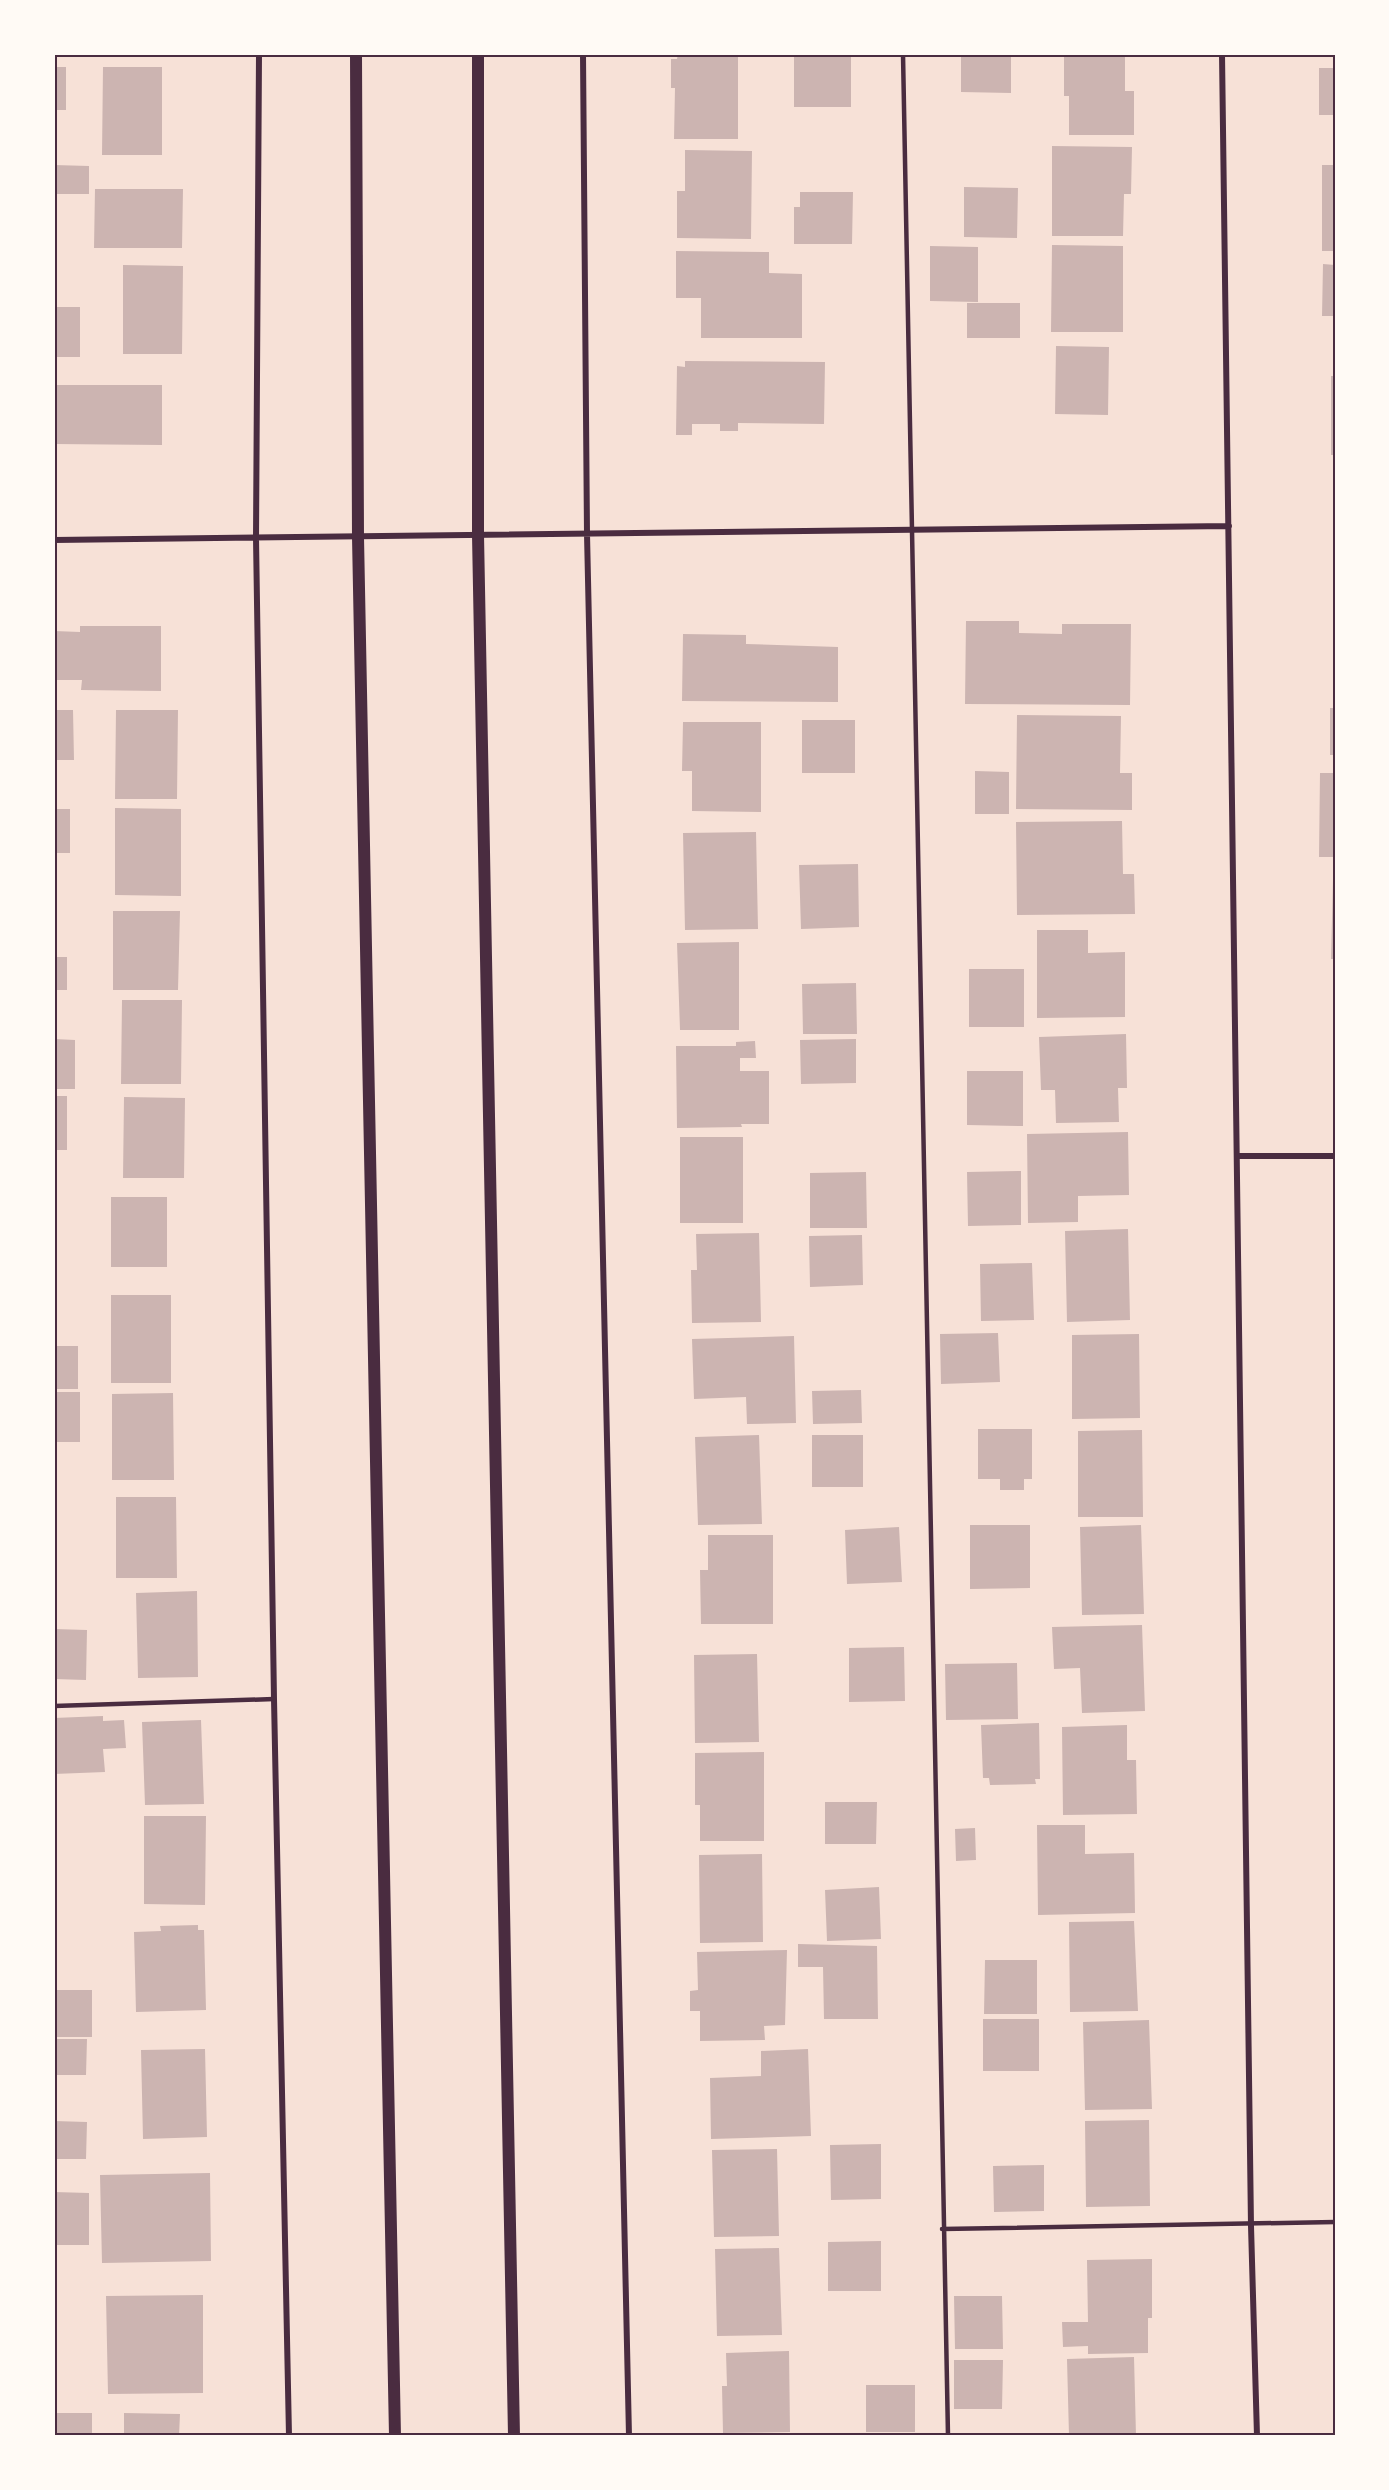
<svg xmlns="http://www.w3.org/2000/svg" width="1389" height="2490" font-family="'Fira Sans Condensed',sans-serif">
<style>
.building{fill:#ccb4b1}
.lines{fill:none;stroke-linecap:round;stroke-linejoin:round}
.service{stroke:#4a2c40;stroke-width:4.5}
.minor{stroke:#4a2c40;stroke-width:6}
.secondary{stroke:#4a2c40;stroke-width:12}
.neatline{fill:none;stroke:#4a2c40;stroke-width:2}
</style>
<rect width="100%" height="100%" fill="#f7e1d7"/>
<path class="building" d="M678 54H738V139H674L675 88H671V59H677Z
M961 54H1011V93L961 92Z
M1064 54H1125V91H1134V135H1069V96H1064Z
M794 55H851V107H794Z
M54 67H66V110H54Z
M103 67H162V155H102Z
M1319 68H1335V147H1333V115H1319Z
M1052 146 1132 147 1131 194H1124L1123 236H1052Z
M685 150 752 151 751 239 677 238V191H685Z
M54 165 89 166V194H54Z
M1322 165H1335V251H1322Z
M964 187 1018 188 1017 238 964 237Z
M95 189H183L182 248H94Z
M800 192H853L852 244H794V207H800Z
M1052 245 1123 246V332H1051Z
M930 246 978 247V302L930 301Z
M676 251 769 252V273L802 274V338H701V298H676Z
M1323 264 1335 265V316H1322Z
M123 265 183 266 182 354H123Z
M967 303H1020V338H967Z
M54 307H80V357H54Z
M1056 346 1109 347 1108 415 1055 414Z
M685 361 825 362 824 424 738 423V431H720V424H692V435H676L677 366 685 367Z
M1331 376H1335V455H1331Z
M54 385H162V445L54 444Z
M966 621H1019V633L1062 634V624H1131L1130 705 965 704Z
M80 626H161V691L81 690 82 680H54V631L80 632Z
M683 634 746 635V644L838 647V702L682 701Z
M1330 708H1335V755H1330Z
M54 710H73L74 760H54Z
M116 710H178L177 799H115Z
M1017 715 1121 716 1120 773H1132V810L1016 809Z
M802 720H855V773H802Z
M683 722H761V812L692 811V771H682Z
M975 771 1009 772V814H975Z
M1320 773H1335V857H1319Z
M115 808 181 809V896L115 895Z
M54 809H70V853H54Z
M1122 821 1123 874H1134L1135 914 1017 915 1016 822Z
M756 832 758 929 685 930 683 833Z
M858 864 859 927 801 929 799 865Z
M1333 879H1335V959H1331Z
M113 911H180L178 990H113Z
M1037 930H1088V953L1125 952V1017L1037 1018Z
M739 942V1030H680L677 943Z
M54 957H67V990H54Z
M969 969H1024V1027H969Z
M856 983 857 1034H803L802 984Z
M122 1000H182L181 1084H121Z
M1126 1034 1127 1088H1118L1119 1122 1056 1123 1055 1090H1041L1039 1037Z
M54 1039 75 1040V1089H54Z
M856 1039V1083L801 1084 800 1040Z
M755 1041 756 1058H740V1071H769V1124H741L742 1127 677 1128 676 1046H736V1042Z
M967 1071H1023V1126L967 1125Z
M54 1096H67V1150H54Z
M124 1097 185 1098 184 1178H123Z
M1128 1132 1129 1195 1078 1196V1222L1028 1223 1027 1134Z
M680 1137H743V1223H680Z
M1021 1171V1225L968 1226 967 1172Z
M866 1172 867 1228H810V1173Z
M111 1197H167V1267H111Z
M1128 1229 1130 1320 1067 1322 1065 1231Z
M759 1233 761 1322 692 1323 691 1270H697L696 1234Z
M862 1235 863 1285 810 1287 809 1236Z
M1032 1263 1034 1320 981 1321 980 1264Z
M111 1295H171V1383H111Z
M998 1333 1000 1382 941 1384 940 1334Z
M1139 1334 1140 1418 1072 1419V1335Z
M794 1336 796 1423 747 1424 746 1397 694 1399 692 1339Z
M54 1346H78V1389H54Z
M861 1390 862 1423 813 1424 812 1391Z
M54 1392H80V1442H54Z
M173 1393 174 1480H112V1394Z
M1333 1411H1335V1453H1333Z
M978 1429H1032V1479H1024V1490H1000V1479H978Z
M1142 1430 1143 1517H1078V1431Z
M759 1435 762 1524 698 1525 695 1437Z
M812 1435H863V1487H812Z
M116 1497H176L177 1578H116Z
M970 1525H1030V1588L970 1589Z
M1141 1525 1144 1614 1082 1615 1080 1527Z
M899 1527 902 1582 847 1584 845 1530Z
M708 1535H773V1624H701L700 1570H708Z
M197 1591 198 1677 138 1678 136 1593Z
M1142 1625 1145 1711 1082 1713 1080 1668 1054 1669 1052 1627Z
M54 1629 87 1630 86 1680 54 1679Z
M904 1647 905 1701 849 1702V1648Z
M757 1654 759 1742 695 1743 694 1655Z
M1017 1663 1018 1719 946 1720 945 1664Z
M103 1716V1721L124 1720 126 1748 103 1749 105 1772 54 1774V1718Z
M201 1720 204 1804 145 1805 142 1722Z
M1039 1723 1040 1779H1035L1036 1784 990 1785 989 1778H983L981 1725Z
M1127 1725V1760H1136L1137 1814 1063 1815 1062 1727Z
M764 1752V1841H700V1805H695V1753Z
M825 1802H877L876 1844H825Z
M144 1816H206L205 1905 144 1904Z
M1037 1825H1085V1854L1134 1853 1135 1913 1038 1915Z
M975 1828 976 1860 956 1861 955 1829Z
M762 1854 763 1942 700 1943 699 1855Z
M879 1887 881 1939 827 1941 825 1890Z
M1134 1921 1138 2011 1070 2012 1069 1922Z
M198 1925V1930H204L206 2010 136 2012 134 1932 161 1931 160 1926Z
M798 1944 877 1946 878 2019H824L823 1967H798Z
M787 1950 785 2025 764 2026 765 2040 700 2041V2011H690V1991L698 1990 697 1952Z
M985 1960H1037V2014H984Z
M54 1990H92V2037H54Z
M983 2019H1039V2071H983Z
M1149 2020 1152 2109 1085 2110 1083 2022Z
M54 2039H87L86 2075H54Z
M205 2049 207 2137 143 2139 141 2050Z
M808 2049 811 2136 711 2139 710 2078 761 2076V2051Z
M1149 2120 1150 2206 1086 2207 1085 2121Z
M54 2121 87 2122 86 2159H54Z
M881 2144V2199L831 2200 830 2145Z
M777 2149 779 2236 714 2237 712 2150Z
M1044 2165V2211L994 2212 993 2166Z
M210 2173 211 2261 102 2263 100 2175Z
M54 2192 89 2193V2245H54Z
M881 2241V2291H828V2242Z
M779 2248 782 2335 717 2336 715 2249Z
M1152 2259V2318H1148V2353L1088 2354V2346L1063 2347 1062 2322H1088L1087 2260Z
M203 2295V2393L108 2394 106 2296Z
M954 2296H1002L1003 2349H955Z
M789 2351 790 2432 723 2433 722 2386H727L726 2353Z
M1134 2357 1136 2436H1069L1067 2359Z
M954 2360H1003L1002 2409H954Z
M866 2385H915V2432H866Z
M54 2413H92V2436H54Z
M124 2413 180 2414 179 2436H124Z"/>
<g class="lines">
<path class="service" d="M903 54 948 2436
M54 1706 274 1699
M942 2229 1335 2222"/>
<path class="minor" d="M259 54 256 538 274 1699 289 2436
M583 54 587 534 629 2436
M1222 54 1251 2226 1257 2436
M54 540 1229 526
M1237 1156H1335"/>
<path class="secondary" d="M356 54 358 537 395 2436
M478 54V535L514 2436"/>
</g>
<rect width="1389" height="2490" fill="none" stroke="#fffaf5" stroke-width="111"/>
<rect x="56" y="56" width="1278" height="2378" class="neatline"/>
</svg>
